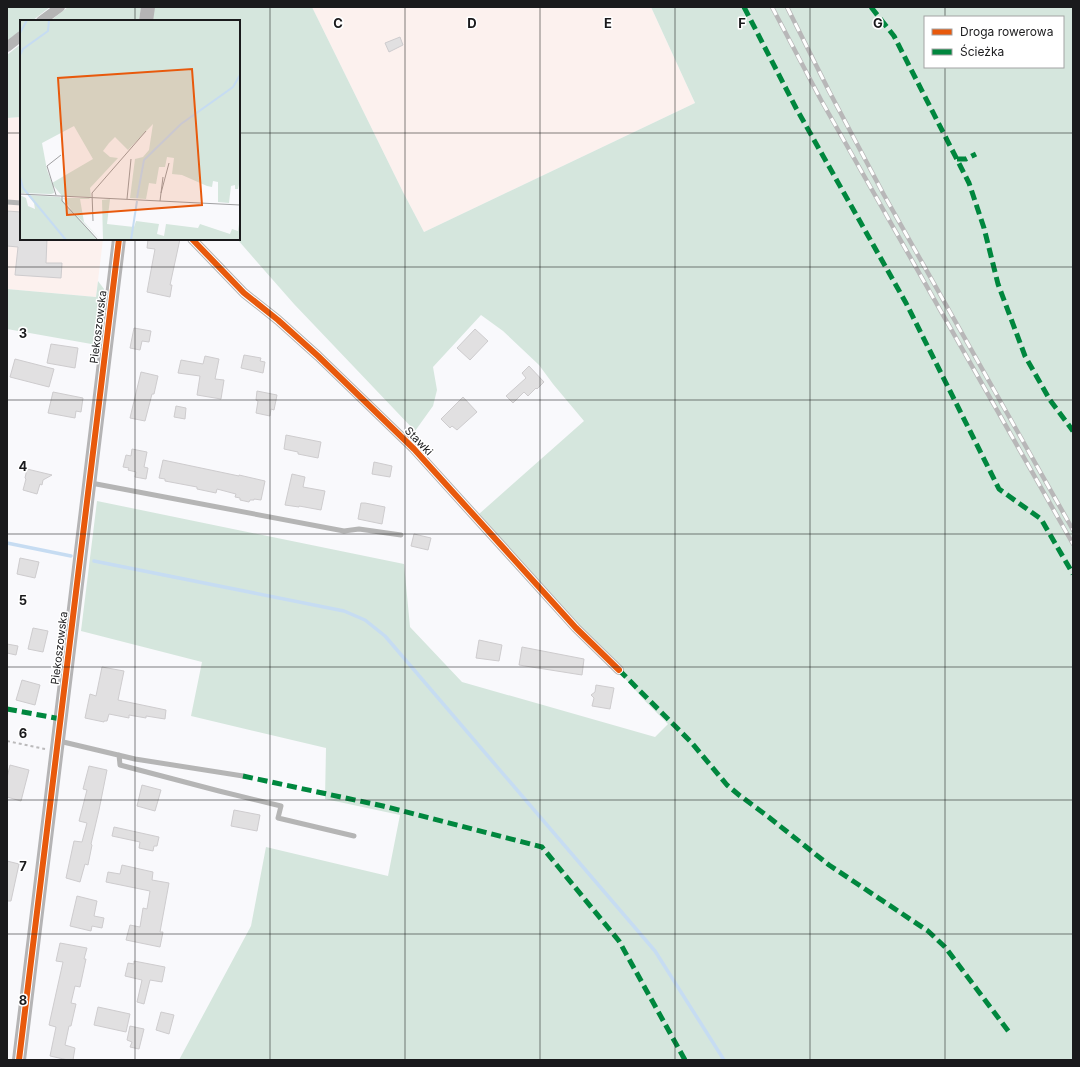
<svg xmlns="http://www.w3.org/2000/svg" width="1080" height="1067" font-family="Inter,sans-serif">
<style>
.industrial{fill:#fcf1ee}
.green{fill:#d5e6dd;fill-rule:evenodd}
.lines{fill:none;stroke-linecap:round;stroke-linejoin:round}
.stream{stroke:#c6dcf2;stroke-width:3.5}
.building{fill:#e1e0e1;stroke:#ceccce}
.path{stroke:#bbbabb;stroke-width:2;stroke-dasharray:3 3;stroke-linecap:butt}
.service{stroke:#b5b5b5;stroke-width:5}
.minor{stroke:#b5b5b5;stroke-width:10}
.secondary{stroke:#b5b4b5;stroke-width:14}
.rail-casing{stroke:#b8b7b8;stroke-width:4.5}
.rail{stroke:#fff;stroke-width:3;stroke-dasharray:9;stroke-linecap:butt}
.quiet{stroke:#00873e;stroke-width:5;stroke-dasharray:10 5;stroke-linecap:butt}
.cycleway-casing{stroke:#fff;stroke-width:8}
.cycleway{stroke:#e8590c;stroke-width:6}
.grid{fill:none;stroke:#1a1a1c;stroke-width:1;stroke-opacity:0.55}
.labels{text-anchor:middle;stroke-width:3;stroke-linejoin:round;paint-order:stroke}
.street-label{font-size:11px;fill:#1a1a1c;stroke:#fff}
.inset-river{fill:none;stroke:#c6dcf2;stroke-width:2}
.inset-road{fill:none;stroke:#a0a0a2;stroke-width:1}
.view{fill:#e8590c;fill-opacity:0.15;stroke:#e8590c;stroke-width:2}
.inset-edge{fill:none;stroke:#1a1a1c;stroke-width:2}
.grid-label{font-size:13px;text-anchor:middle;font-weight:bold;fill:#1a1a1c;stroke:#fff;stroke-width:3;stroke-linejoin:round;paint-order:stroke}
</style>
<rect width="100%" height="100%" fill="#f9f9fc"/>
<path class="industrial" d="M312 7H651L695 103 424 232 403 192Z
M21 117V239H103L96 297 7 289V118Z"/>
<path class="green" d="M7 7H50L32 21H21V30L7 41Z
M68 7H141L139 21H50Z
M148 7H312L403 192 424 232 695 103 651 7H1073V1060H179L251 926 266 847 388 876 400 815 325 799 326 748 191 716 202 662 81 631 97 501 404 564 410 627 462 682 655 737 668 724 645 701 479 514 584 421 553 384 539 365 503 331 481 315 433 367 437 390 433 406 415 431 294 304 237 239H239V21H146ZM925 17H1063V67H925Z
M21 44V117L7 118V55Z
M98 281 104 289 97 345 7 329V289L96 297Z"/>
<g class="lines">
<path class="stream" d="M7 543 71 556
M94 561 344 611 365 620 385 636 655 951 724 1060"/>
</g>
<path class="building" d="M400 37 403 45 389 52 385 43Z
M7 211 21 212V239H47L46 263H62L61 278 15 275 18 247 7 246Z
M148 239H180L170 285H172L170 297 147 292 155 249 147 248Z
M134 328 151 331 149 342 142 341 140 350 130 348Z
M475 329 488 341 470 360 457 348Z
M51 344 78 348 75 368 47 363Z
M244 355 261 358 260 361 265 362 263 373 241 368Z
M205 356 219 359 215 379 224 380 221 399 197 395 200 376 178 373 181 360 203 364Z
M15 359 54 369 49 387 10 377Z
M529 366 544 382 537 389 536 388 528 396 524 392 513 403 506 396 526 378 522 373Z
M141 372 158 376 154 394H152L145 421 130 418Z
M257 391 277 395 274 410 271 409 270 416 256 413 258 401 256 400Z
M53 392 83 398 81 412 76 411 75 418 48 413Z
M463 397 477 412 457 430 452 426 450 428 441 419Z
M176 406 186 408 185 419 174 417Z
M286 435 321 442 318 458 298 454V452L284 449Z
M132 449 147 452 144 467 148 468 146 479 135 477 136 472 128 470 129 468 123 467 126 455 131 456Z
M163 460 239 476V475L265 481 261 500 254 499V500H250L249 502 240 500V498L235 497 236 494 217 489 216 493 197 489V487L165 481V479L159 478Z
M374 462 392 466 390 477 372 474Z
M27 469 52 475 43 480 42 485 40 484 37 494 23 490 26 479 25 478Z
M292 474 305 477 303 487 325 491 321 510 299 506V507L285 505Z
M361 503H365L385 507 382 524 358 519Z
M414 534 431 538 428 550 411 546Z
M20 558 39 562 35 578 17 574Z
M33 628 48 631 43 652 28 649Z
M479 640 502 645 499 661 476 658Z
M7 644 18 646 16 655 7 653Z
M522 647 584 659 582 675 519 665Z
M102 667 124 671 118 700 166 710 165 719 146 716V718L129 715V718L109 714 107 721H104V722L85 718 90 694 96 696Z
M22 680 40 685 35 705 16 700Z
M596 685 614 688 610 709 592 706 594 698 591 695 595 692Z
M10 765 29 770 21 801 7 797V778Z
M89 766 107 770 99 810 91 844 92 845 88 865 85 864 80 882 66 878 74 841 82 842 87 823 79 821 87 790 83 789Z
M142 785 161 790 155 811 137 806Z
M234 810 260 815 257 831 231 826Z
M114 827 159 837 157 846H154L153 851 139 848 140 842 112 836Z
M7 861 19 864 11 901H7Z
M122 865 153 872 152 880 169 883 160 932H163L160 947 126 940 130 925 140 927 143 908 147 909 150 891 106 882 108 872 120 874Z
M77 896 97 901 94 916 104 918 102 928 92 926 91 931 70 926Z
M60 943 87 948 84 959H86L80 987 75 986 71 1003 76 1004 71 1026H69L65 1045 75 1048 73 1060H68L50 1056 56 1027 49 1025 63 962 56 961Z
M134 961 165 967 162 982 150 980 144 1004 137 1002 142 980 125 976 128 963 134 964Z
M98 1007 130 1014 126 1032 94 1025Z
M161 1012 174 1015 169 1034 156 1030Z
M130 1026 144 1029 139 1049 130 1047 132 1042 127 1040Z"/>
<g class="lines">
<path class="path" d="M7 741 45 749"/>
<path class="service" d="M7 202 21 203
M91 483 344 531 359 529 401 535
M59 741 135 759 243 776
M119 755 120 765 219 791 281 806 278 818 354 836"/>
<path class="minor" d="M41 21 60 7
M7 47 21 36
M192 239 244 293 278 320 318 356 414 449 576 628 619 670"/>
<path class="secondary" d="M146 21 148 7
M19 1060 119 239"/>
<defs>
<path id="rail" d="M772 7 821 100 1073 544
M787 7 829 91 884 195 1073 530"/>
</defs>
<use href="#rail" class="rail-casing"/>
<use href="#rail" class="rail"/>
<path class="quiet" d="M744 7 796 108 906 303 999 489 1041 519 1073 574
M871 7 894 36 969 183 984 228 998 284 1025 356 1050 400 1073 431
M957 159H966L976 154
M619 670 691 742 727 785 739 795 766 815 829 865 928 931 945 947 1009 1032
M7 709 61 719
M243 776 383 806 542 847 619 941 685 1060"/>
<defs>
<path id="cycleway" d="M192 239 244 293 278 320 318 356 414 449 576 628 619 670
M19 1060 119 239"/>
</defs>
<use href="#cycleway" class="cycleway-casing"/>
<use href="#cycleway" class="cycleway"/>
</g>
<path class="grid" d="M135 7V21M270 7V1060M405 7V1060M540 7V1060M675 7V1060M810 7V1060M945 7V17M945 67V1060M7 133H21M239 133H1073M135 239V1060M7 267H1073M7 400H1073M7 534H1073M7 667H1073M7 800H1073M7 934H1073"/>
<g class="labels">
<g class="street-label">
<text transform="translate(98 327) rotate(-83)" y="4">Piekoszowska</text>
<text transform="translate(419 441) rotate(46)" y="4">Stawki</text>
<text transform="translate(59 648) rotate(-83)" y="4">Piekoszowska</text>
</g>
</g>
<g transform="translate(20 20)">
<rect width="220" height="220" fill="#f9f9fc"/>
<path d="M0 0H220V159L218 169H215V165L211 166 209 183 198 182V162L193 161 192 167 187 166 162 155 152 154 154 138 147 137 145 147H139L136 164 129 163 126 179 110 178 115 139 123 137 129 130 133 104 108 130 95 117 89 123 83 131 90 137 98 138 70 168 71 177 42 176 33 165 34 173 31 174 0 173ZM54 106 73 139 32 163 27 150 22 123ZM0 175 6 178 8 186 15 189 14 183 8 175 40 177 78 220H0ZM43 178H69L70 179H60L64 202 81 220 53 192ZM90 179 87 204 114 207 116 201 139 204 137 214 144 216 146 204 178 208 180 204 210 214 212 209 218 211 219 204 220 220H83L82 180Z" fill="#d5e6dd" fill-rule="evenodd"/>
<path class="inset-river" d="M0 13 7 0M0 35 3 29 28 11 29 0M0 157 3 168 46 220M117 178 124 140 161 104 213 67 220 55M111 220 117 181"/>
<path class="inset-road" d="M141 173 149 143M0 174 220 185M36 175 27 146 41 135M42 176V181L78 220M107 179 111 139M140 181 143 157M73 201 72 173 126 111"/>
<path class="view" d="M172 49 182 185 47 195 38 58Z"/>
<rect width="220" height="220" class="inset-edge"/>
</g>
<g class="grid-label">
<text x="338" y="28">C</text>
<text x="472" y="28">D</text>
<text x="608" y="28">E</text>
<text x="742" y="28">F</text>
<text x="878" y="28">G</text>
<text x="23" y="338">3</text>
<text x="23" y="471">4</text>
<text x="23" y="605">5</text>
<text x="23" y="738">6</text>
<text x="23" y="871">7</text>
<text x="23" y="1005">8</text>
</g>
<rect width="1080" height="1067" fill="none" stroke="#1a1a1c" stroke-width="16"/>
<rect x="924" y="16" width="140" height="52" fill="#ffffff" stroke="#a3a3a4"/>
<rect x="932" y="29" width="20" height="6" fill="#e8590c" stroke="#a3a3a4"/>
<text x="960" y="36" font-size="12" fill="#1a1a1c">Droga rowerowa</text>
<rect x="932" y="49" width="20" height="6" fill="#00873e" stroke="#a3a3a4"/>
<text x="960" y="56" font-size="12" fill="#1a1a1c">Ścieżka</text>
</svg>
